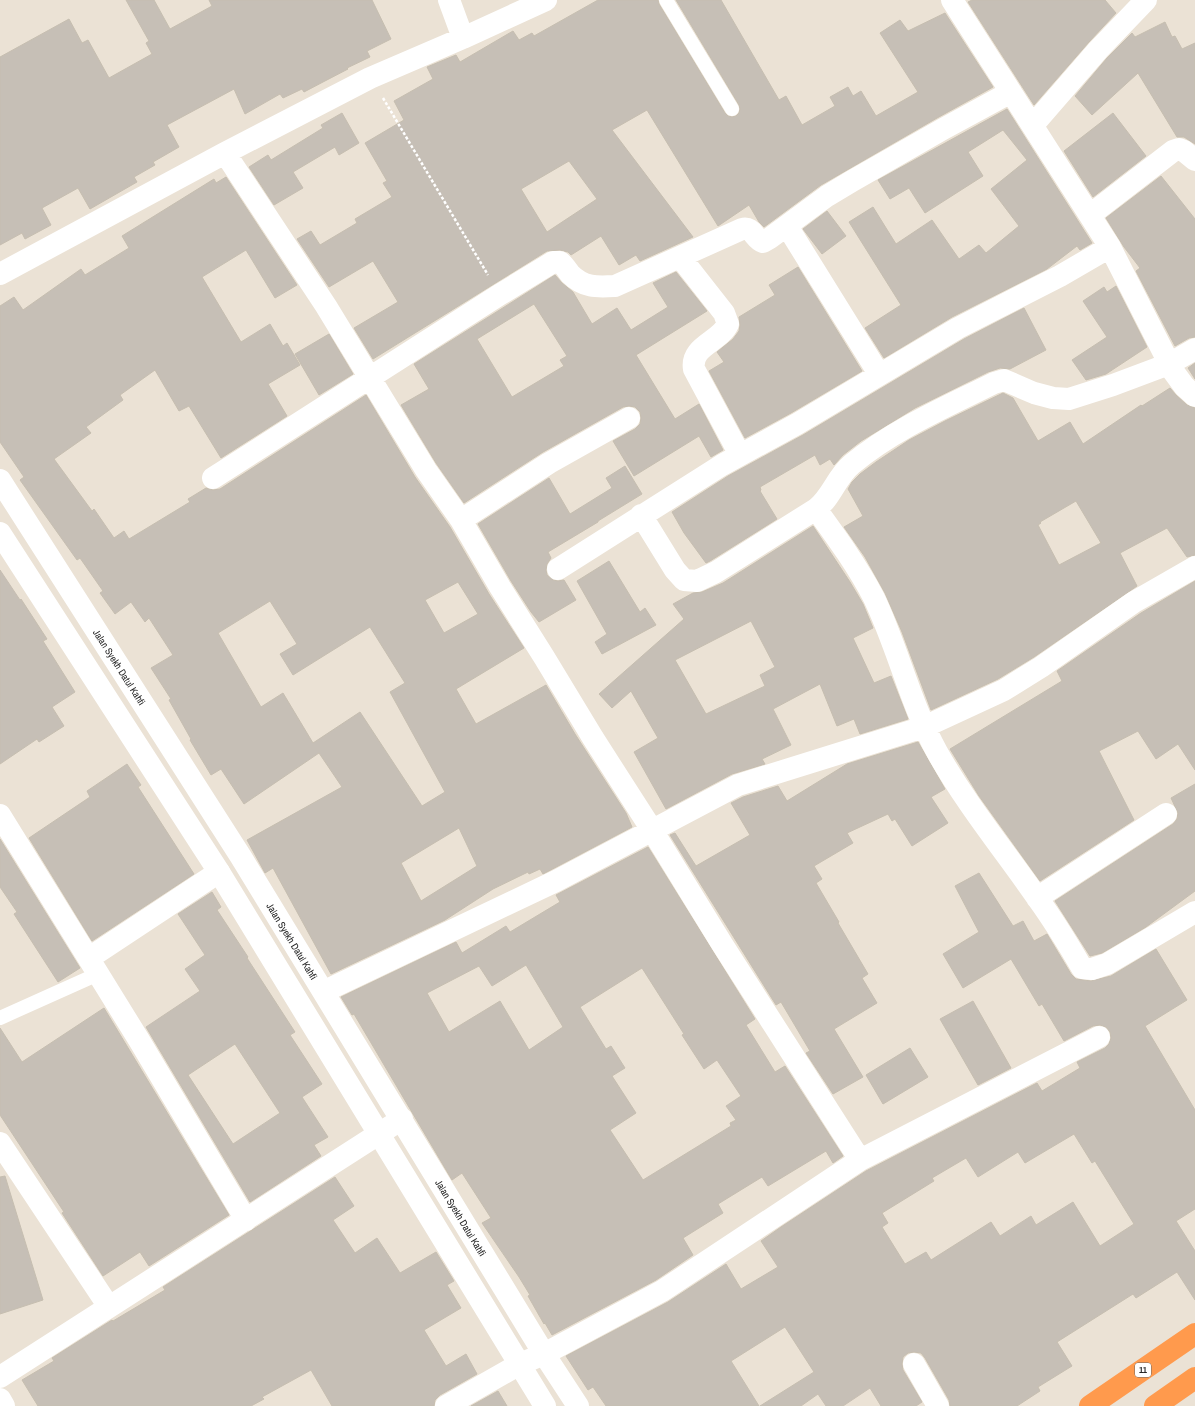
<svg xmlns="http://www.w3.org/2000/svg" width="1195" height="1406" font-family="'Archivo Narrow',sans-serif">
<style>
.building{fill:#c6bfb6;stroke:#c6beb0;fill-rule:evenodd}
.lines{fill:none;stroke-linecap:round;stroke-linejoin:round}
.path{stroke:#fff;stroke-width:2.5;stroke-dasharray:3 2;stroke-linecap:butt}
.lane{stroke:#fff;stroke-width:14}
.street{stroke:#fff;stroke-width:22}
.secondary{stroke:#fff;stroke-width:22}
.highway{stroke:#ff9a4d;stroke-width:22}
.labels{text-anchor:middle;stroke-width:3;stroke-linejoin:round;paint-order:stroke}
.shield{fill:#fff;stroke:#676767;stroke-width:1}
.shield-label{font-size:9px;font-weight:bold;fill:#262626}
.street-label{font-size:10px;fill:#262626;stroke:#fff}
</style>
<rect width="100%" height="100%" fill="#ebe2d5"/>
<path class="building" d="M126 0H154L170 29 212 6 209 0H372L391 39 367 51 370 57 347 68 348 69 323 82 304 92 302 89 283 98 280 94 245 114 234 89 167 125 179 147 153 162 155 165 134 177 137 182 90 209 78 188 42 208 51 225 25 239 22 233 0 245V57L69 19 82 43 88 40 109 78 152 54 146 43 149 41Z
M598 0H658L659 4 725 113 728 116 732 117 736 116 739 113 740 109 739 105 676 0H721L779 100 786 96 802 125 835 106 830 97 848 87 853 96 861 91 876 116 918 92 880 33 900 20 908 31 945 13 993 87 937 118 821 185 764 227 759 222 749 205 718 226 647 110 612 130 693 237 640 261 636 255 619 265 601 236 571 255 568 252 560 250 547 251 373 359 354 328 398 302 373 261 329 287 297 239 311 231 320 245 357 223 355 219 392 197 383 183 387 181 365 143 404 120 394 101 433 79 427 67 456 55 460 62 513 31 519 40 532 33 534 36ZM569 161 597 199 547 232 521 189Z
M972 0H1105L1116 13 1089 42 1034 105 968 2Z
M1165 22 1172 37 1175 36 1182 49 1195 43V144L1184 137H1177L1138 73 1092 115 1075 96 1107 58 1132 33 1135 37Z
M1007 109 1092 243 1080 250 1077 246 1047 269 952 317 884 358 865 328 901 305 849 222 873 207 896 244 932 220 959 259 979 245 986 253 1019 226 991 189 1027 160 1003 130 968 152 983 176 925 213 909 188 890 199 878 180Z
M342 113 359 143 339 155 335 147 293 172 303 188 274 205 249 167 268 155 271 160 323 128 321 125Z
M1113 113 1146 156 1093 197 1064 151Z
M1161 176 1195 219V337L1189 338 1175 346 1136 271 1140 268 1124 247 1106 218Z
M226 177 297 285 275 298 246 250 202 277 241 342 270 324 283 346 287 343 300 365 268 384 287 416 221 458 189 406 179 411 155 370 120 395 123 400 86 427 91 433 54 459 92 511 94 509 114 538 124 531 129 539 190 502 188 499 206 488 213 490 220 489 366 395 415 477 450 527 489 594 524 648 456 689 476 724 546 685 575 734 626 813 632 827 543 874 540 869 529 874 528 872 493 889 445 920 331 974 273 868 265 873 247 840 342 787 319 753 244 804 221 769 211 775 190 740 191 739 169 700 171 699 151 668 173 655 149 618 145 622 131 602 115 614 100 593 103 591 80 558 77 560 20 480 24 477 0 442V306L14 297 23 310 81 269 85 275 129 248 122 236 214 179 216 183ZM458 582 478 614 444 633 425 600ZM270 601 297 644 280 654 293 675 370 627 405 683 390 692 445 792 422 806 360 712 313 743 283 693 261 707 218 633ZM459 828 477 866 421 901 401 863Z
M827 211 846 236 822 254 803 229Z
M798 267 862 371 791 413 745 438 709 371 724 362 717 352 733 339 739 331 740 325 739 317 775 295 769 285Z
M676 272 707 311 636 355 675 419 699 404 723 450 711 457 699 436 634 476 613 441 635 429 640 424 641 418 640 412 635 407 629 406 623 407 543 452 464 503 436 463 401 405 429 389 414 364 555 275 562 283 573 292 592 324 617 308 631 330 668 307 653 283ZM534 304 567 356 560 360 564 366 512 397 477 339Z
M1116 286 1147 347 1106 374 1086 380 1072 360 1107 337 1083 301 1104 287 1107 292Z
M1024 308 1046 350 1010 369 1000 368 988 372 915 408 861 441 843 455 834 465 830 459 820 465 815 455 760 487 761 490 760 491 777 519 710 561 706 563 684 533 672 512 728 476 803 435 964 339Z
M329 334 353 374 319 395 295 354Z
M1195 363V379L1188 368Z
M1170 388 1176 395 1187 405 1195 408V555L1187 557 1167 528 1120 553 1137 586 1034 657 998 679 931 710 902 632 885 593 865 557 844 527 863 516 848 489 852 482 860 474 876 462 909 440 945 421 1003 393 1013 398 1038 441 1070 422 1083 444 1141 405 1142 406ZM1076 501 1101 543 1059 565 1038 525 1041 523 1040 522Z
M625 466 642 494 598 521V522L548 552 551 558 547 564 546 570 547 575 553 580 558 581 564 580 576 600 539 622 531 612 511 581 478 524 549 478 570 514 612 488 606 478Z
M813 526 850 582 863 604 873 628 853 638 874 683 891 676 908 719 860 734 854 719 837 726 820 684 773 709 791 745 762 759 765 764 732 774 666 809 634 752 658 738 631 691 612 708 599 694 684 619 673 604 693 593 702 592 723 583ZM751 621 775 667 760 675 765 686 706 714 675 660Z
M609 561 640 612 645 608 656 625 602 654 595 642 607 634 577 581Z
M0 570 20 600 21 599 47 639 43 641 75 692 52 707 64 726 39 742 37 739 0 764Z
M1195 581V770L1178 744 1156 759 1138 731 1099 751 1134 820 1040 881 979 796 950 749 1062 681 1057 671 1141 613Z
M918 742 945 789 931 797 948 823 912 846 895 819 892 821 888 814 847 833 853 843 814 866 822 879 816 883 839 922 838 923 868 974 862 978 877 1003 834 1029 863 1077 833 1094 806 1053 810 1051 781 1002 776 1005 670 835 675 833 696 866 750 835 731 803 743 797 778 786 787 801 847 764Z
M127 764 141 785 138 787 194 874 92 941 29 838 90 797 87 791Z
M1195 784V891L1146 927 1102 953 1090 956 1055 901 1173 824 1177 819 1178 813 1171 798Z
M0 839 80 968 58 982 14 914 17 912 0 887Z
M648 847 755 1019 746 1025 775 1072 785 1066 843 1156 833 1163 826 1151 768 1186 762 1177 718 1204 723 1213 683 1238 693 1255 656 1280 552 1335 545 1323 544 1324 528 1296 530 1295 519 1277 482 1223 491 1218 462 1173 452 1180 354 1014 352 1015 341 997 456 942 462 953 506 926 510 932 560 902 556 895ZM526 965 563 1027 529 1050 500 1001 449 1032 427 993 479 966 492 986ZM642 968 684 1034 682 1035 704 1069 717 1060 741 1096 726 1106 736 1120 730 1123 731 1126 643 1180 610 1130 636 1113 612 1076 625 1068 611 1046 606 1049 580 1007Z
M979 873 1013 926 1023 921 1034 941 1047 934 1071 974 1076 979 1091 981 1111 976 1156 949 1187 1000 1145 1026 1195 1110V1209L1176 1221 1195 1251V1300L1177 1272 1136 1298 1133 1294 1057 1342 1072 1366 1038 1387 1040 1391 1017 1406H950L949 1400 925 1358 921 1353 914 1352 908 1353 903 1357 902 1364 903 1370 922 1402 916 1406H881L870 1388 843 1406H826L818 1394 801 1406H760L814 1372 785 1327 731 1361 759 1406H606L593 1387 588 1390 566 1356 668 1302 726 1264 741 1289 778 1267 761 1241 781 1227 866 1171 1037 1083 1042 1091 1080 1068 1077 1062 1105 1048 1109 1044 1111 1038 1110 1032 1106 1027 1100 1025 1093 1026 1064 1041 1042 1004 1039 1006 1011 959 963 988 943 954 979 932 955 886ZM1074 1134 1092 1163 1095 1161 1134 1224 1100 1246 1073 1202 1036 1225 1031 1216 1000 1236 991 1222 931 1260 926 1252 905 1264 882 1227 888 1223 882 1213 934 1181 932 1178 966 1158 978 1177 1018 1152 1025 1163Z
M212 892 221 907 217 910 248 957 247 958 295 1032 290 1035 322 1084 302 1097 328 1137 314 1145 321 1156 250 1202 146 1027 200 991 185 969 205 955 178 914ZM235 1044 280 1113 233 1144 188 1075Z
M973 1001 1011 1068 978 1085 940 1019Z
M104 1008 229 1215 149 1266 140 1252 103 1276 62 1213 64 1212 0 1115V1028L22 1062Z
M910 1048 928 1077 883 1104 866 1075Z
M5 1176 43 1300 0 1314V1177Z
M335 1177 354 1206 333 1220 355 1253 377 1238 400 1273 436 1252 454 1281 447 1285 461 1308 424 1330 446 1366 466 1354 477 1374 440 1395 435 1400 434 1406H332L311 1370 262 1397 264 1399 251 1406H38L22 1380 54 1361 52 1358 112 1320 113 1321 165 1290 163 1287Z
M498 1391 507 1406H471Z"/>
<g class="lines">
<path class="path" d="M383 98 488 275"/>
<path class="lane" d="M666 0 732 109
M0 1018 98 974"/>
<path class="street" d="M449 0 463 38
M952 0 1110 247 1173 371 1184 386 1195 396
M1033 125 1098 50 1146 0
M225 153 326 306 426 470 461 520 500 587 544 657 593 738 652 830 722 944 860 1160
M1090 215 1173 151 1179 149 1184 151 1195 160
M787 226 879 374
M680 257 724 313 728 324C720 342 690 346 694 369L740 455
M0 274 225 153 370 78 463 38 546 0
M213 478 499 295 553 262H560C564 265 567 270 570 274 584 288 597 287 615 286L742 229C753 226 754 239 763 242L770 238 827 196 852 181 943 129 1011 92
M816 509C837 538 858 567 874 598 898 648 910 703 937 752 966 804 1004 850 1038 899 1054 921 1068 944 1082 968L1092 969 1107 964 1195 912
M641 515 675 570 684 580 697 581 716 572 816 509C832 497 836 477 852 464 894 429 946 407 994 383L1004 380 1034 393 1053 398 1069 399 1113 385 1169 364 1195 349
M461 520 549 463 629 418
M558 569 722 465 797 424 958 328 1060 276 1110 247
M0 815 139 1040 246 1220
M1037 898 1166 814
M89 958 219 872
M325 991 556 881 738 785 924 727 1004 690 1041 667 1134 602 1195 567
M0 1143 109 1307
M914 1364 938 1406
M0 1377 402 1119
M0 1399 4 1406
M446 1406 520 1364 544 1354 662 1291 860 1160 1099 1037"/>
<g class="secondary">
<path id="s1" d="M0 480 241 857 544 1354 578 1406"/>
<path d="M0 533 219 872 545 1406"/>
</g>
<path class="highway" d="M1090 1406 1195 1334
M1155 1406 1195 1378"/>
</g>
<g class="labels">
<rect class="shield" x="1135" y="1363" width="16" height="14" rx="3"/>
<g class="shield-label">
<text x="1143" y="1373">11</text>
</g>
<g class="street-label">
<text dy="4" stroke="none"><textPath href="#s1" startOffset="222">Jalan Syekh Datul Kahfi</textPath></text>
<text dy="4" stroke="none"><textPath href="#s1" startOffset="546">Jalan Syekh Datul Kahfi</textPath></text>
<text dy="4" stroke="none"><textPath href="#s1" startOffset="870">Jalan Syekh Datul Kahfi</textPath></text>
</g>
</g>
</svg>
